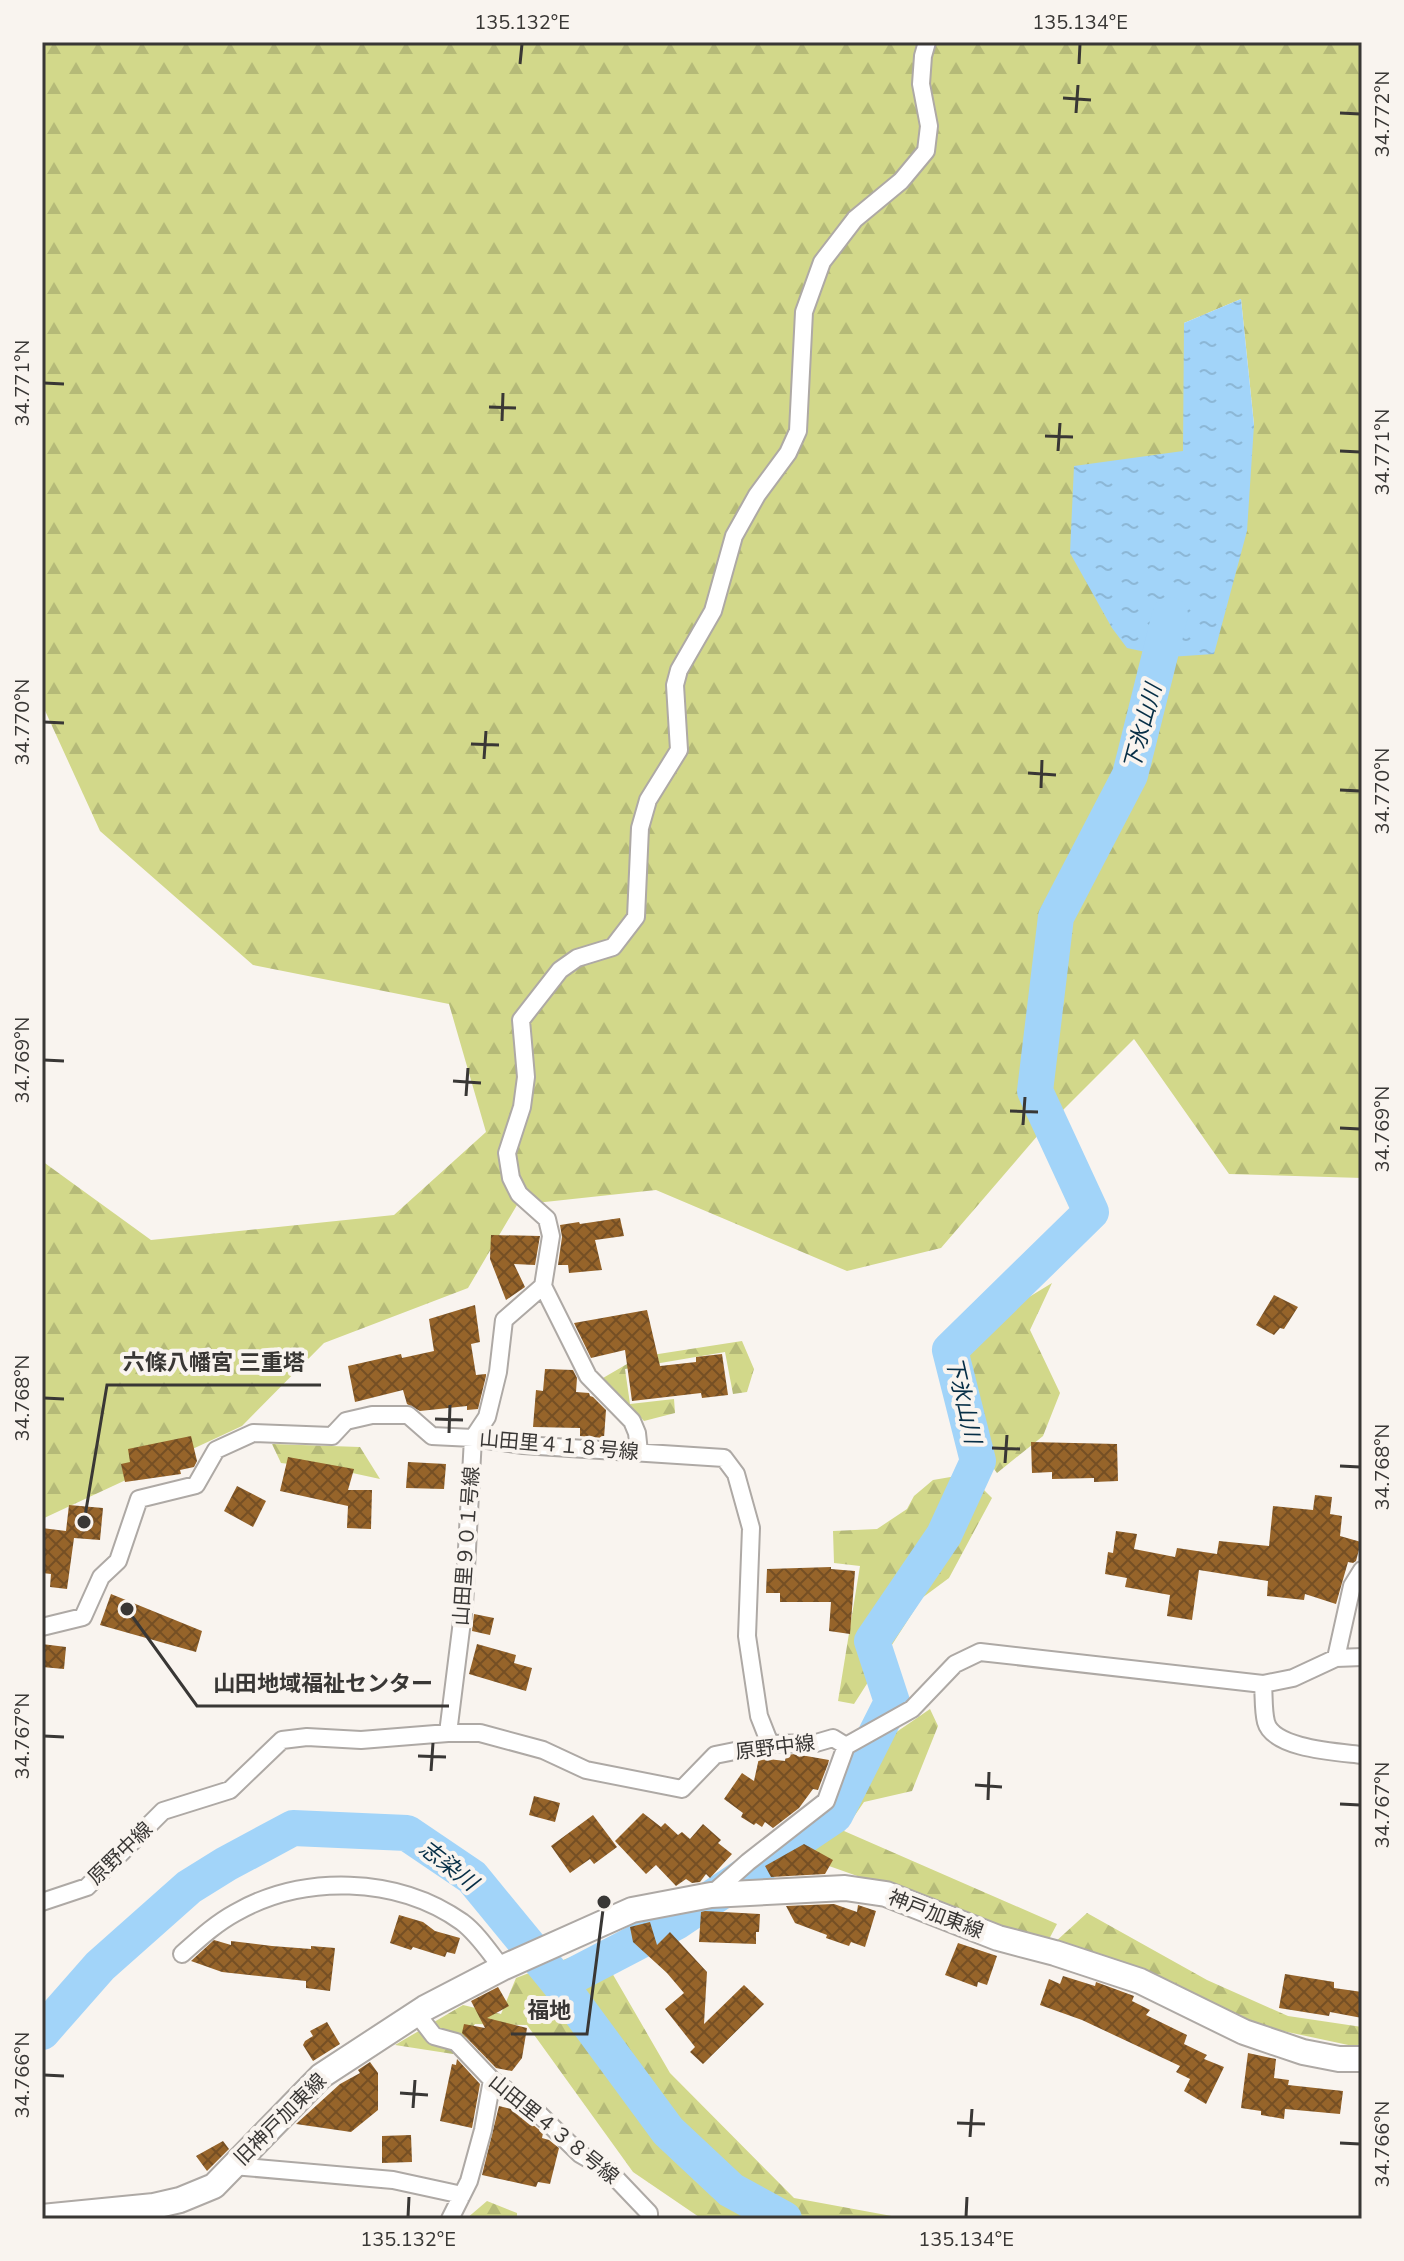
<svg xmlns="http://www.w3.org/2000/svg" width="1404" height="2261" font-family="'Nunito Sans','Noto Sans JP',sans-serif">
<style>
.forest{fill:url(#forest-firs);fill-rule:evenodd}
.water{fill:url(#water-ripples)}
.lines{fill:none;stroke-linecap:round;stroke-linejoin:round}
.river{stroke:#a2d4f9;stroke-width:36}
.building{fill:url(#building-cross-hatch)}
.street-casing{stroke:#aea9a5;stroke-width:20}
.secondary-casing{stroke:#aea9a5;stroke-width:28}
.street{stroke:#fff;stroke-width:16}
.secondary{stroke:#fff;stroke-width:24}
.ticks{fill:none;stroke:#393735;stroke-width:3}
.labels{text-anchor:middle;stroke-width:8;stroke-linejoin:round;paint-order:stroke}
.street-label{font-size:20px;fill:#393735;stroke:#f9f4ef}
.water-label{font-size:22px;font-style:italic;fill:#062e46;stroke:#f9f4ef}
.leader{fill:none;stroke:#393735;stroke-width:3}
.callout-dot{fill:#393735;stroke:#f9f4ef;stroke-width:3}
.callout-label{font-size:22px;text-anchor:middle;font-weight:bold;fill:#393735;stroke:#f9f4ef;stroke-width:8;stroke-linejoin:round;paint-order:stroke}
.neatline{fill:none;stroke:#393735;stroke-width:3}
.ticks-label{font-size:20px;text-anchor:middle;fill:#393735}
</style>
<defs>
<pattern id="forest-firs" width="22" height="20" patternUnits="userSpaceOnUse" patternTransform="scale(2)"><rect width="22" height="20" fill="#d2d88a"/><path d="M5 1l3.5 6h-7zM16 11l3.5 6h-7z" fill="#b5ba78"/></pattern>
<pattern id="water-ripples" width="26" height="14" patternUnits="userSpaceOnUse" patternTransform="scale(2)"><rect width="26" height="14" fill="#a2d4f9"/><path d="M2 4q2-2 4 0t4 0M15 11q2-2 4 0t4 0" fill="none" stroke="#8cb7d6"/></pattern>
<pattern id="building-cross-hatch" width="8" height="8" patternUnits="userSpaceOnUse" patternTransform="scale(2)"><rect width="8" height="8" fill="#96642a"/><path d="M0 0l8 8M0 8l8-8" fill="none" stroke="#754f24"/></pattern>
</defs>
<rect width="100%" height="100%" fill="#f9f4ef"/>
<path class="forest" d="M42 42H1362V1178L1229 1174 1134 1039 1039 1134 941 1248 847 1271 656 1190 517 1205 468 1288 324 1343 242 1426 42 1519V1161L151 1240 394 1215 486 1132 449 1004 253 965 100 831 42 704ZM1241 299 1254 425 1184 451V323Z
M1052 1283 1030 1330 1060 1393 1043 1436 997 1473 958 1420 939 1352Z
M742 1341 754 1369 747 1392 733 1394 725 1352 625 1369 630 1404 674 1399 675 1413 644 1421 603 1378 639 1357Z
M272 1444 360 1447 380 1479 334 1469 281 1463Z
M968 1474 992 1498 949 1578 922 1598 854 1704 838 1701 860 1566 834 1563 833 1531 877 1529 907 1509 914 1496 933 1480Z
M930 1709 938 1726 912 1791 864 1802 844 1831 1057 1924 1047 1943 795 1854 843 1786 879 1744Z
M1087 1913 1207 1980 1288 2016 1362 2027V2044L1353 2046 1264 2027 1135 1967 1054 1943Z
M597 1947 670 2073 794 2198 908 2219H702L633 2172 527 2025 475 2024 453 2054 395 2045 463 2005 501 2014 516 1978Z
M487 2201 517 2213V2219H466Z"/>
<path class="water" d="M1241 299 1254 425 1247 531 1214 654 1169 657 1127 648 1112 628 1070 553 1074 466 1183 451 1184 323Z"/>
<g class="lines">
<path class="river" d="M559 1983 676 1922 835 1815 892 1702 872 1641 944 1535 978 1461 950 1350 1091 1212 1035 1091 1056 917 1130 775 1170 615
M42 2032 100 1966 189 1887 226 1864 293 1828 407 1833 472 1877 559 1983 668 2131 731 2190 784 2219"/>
</g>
<path class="building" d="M620 1218 624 1236 595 1240 602 1270 569 1273 568 1265H558L562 1237 560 1225 579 1222 580 1224Z
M491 1235 540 1236 535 1265 514 1264 525 1287 506 1300 490 1259Z
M1274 1295 1298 1307 1284 1329 1280 1328 1274 1335 1256 1325Z
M475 1305 480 1342 471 1344 476 1375 486 1374V1376L478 1409 467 1410V1406L420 1411 407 1404 403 1390 355 1402 348 1366 401 1354 402 1358 434 1351 429 1319Z
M647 1310 660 1366 696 1362V1357L722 1354 728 1395 702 1398 701 1393 632 1401 625 1350 591 1358 574 1323Z
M545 1369 573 1370 577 1378 576 1392 589 1393 590 1396 593 1397 606 1410 604 1438 580 1436V1428L533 1427 536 1390 543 1391Z
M191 1436 197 1461 194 1467 180 1470 181 1474 125 1482 121 1464 130 1462 128 1449Z
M1031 1442 1117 1444 1118 1481 1094 1482V1478L1052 1479V1472L1032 1473Z
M288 1457 354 1469 348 1490H372L371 1529 347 1528 348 1506 280 1491Z
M408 1462 446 1464 444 1489 406 1488Z
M237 1486 266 1501 253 1527 224 1511Z
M1315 1495 1332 1497 1330 1514 1342 1516 1340 1536 1361 1542 1356 1561 1353 1563 1348 1562 1336 1604 1305 1594 1304 1600 1267 1596 1268 1581 1199 1570 1192 1620 1167 1616 1170 1595 1125 1587 1127 1578 1105 1574 1108 1552 1113 1553 1116 1531 1137 1534 1134 1549 1175 1557 1177 1548 1217 1554 1219 1541 1269 1546 1273 1506 1313 1510Z
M69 1505 103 1508 100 1540 74 1538 67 1589 50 1587 51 1574 42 1573V1528L66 1531Z
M831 1567V1569L855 1571 850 1634 829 1631 831 1602H780V1593H766L767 1569Z
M111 1594 202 1631 196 1652 100 1625Z
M474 1614 494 1618 490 1635 472 1631Z
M42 1644 66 1647 64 1669 42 1667Z
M477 1644 516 1655 514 1663 532 1668 526 1691 469 1674Z
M795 1754 829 1760 828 1764 818 1790 813 1789 799 1808 773 1828 765 1822 762 1827 756 1823 754 1825 741 1817 743 1813 724 1799 742 1773 754 1781 759 1758 785 1761 786 1755Z
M534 1796 560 1803 555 1822 529 1815Z
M643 1813 661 1827 665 1823 678 1835 682 1832 690 1839 703 1824 721 1840 718 1843 732 1854 710 1878 706 1874 700 1882 692 1883 686 1879 676 1886 656 1865 646 1874 615 1841Z
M593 1815 617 1847 594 1864 590 1859 570 1873 551 1846Z
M804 1844 833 1860 825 1874 771 1877 765 1866Z
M834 1904 857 1912 858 1905 876 1911 865 1947 851 1942 849 1946 826 1938 827 1935 795 1923 786 1906Z
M705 1911 760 1914 759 1932H756V1944L699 1942 701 1912Z
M399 1915 423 1922 435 1931 460 1938 455 1954 447 1952 445 1957 413 1947 411 1950 390 1943Z
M650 1922 657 1945 670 1932 707 1972 704 2024 744 1985 764 2004 703 2064 690 2052 695 2047 665 2009 684 1993 667 1973 633 1942 630 1927Z
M214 1940 231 1945V1941L272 1946 311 1949V1946L335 1948 330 1991 306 1988V1981L222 1972 191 1961Z
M958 1943 997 1956 987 1985 978 1982 977 1987 945 1975Z
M1285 1974 1334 1982V1988L1362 1992V2018L1330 2012 1329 2016 1279 2008Z
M1063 1976 1095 1986 1096 1982 1134 1996 1132 2001 1150 2010 1146 2015 1187 2035 1184 2044 1207 2055 1204 2059 1224 2067 1206 2104 1184 2091 1190 2079 1176 2072 1180 2066 1082 2020 1040 2005 1049 1979 1060 1984Z
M498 1987 509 2006 487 2018 527 2028 522 2058 512 2071 496 2068 462 2033 464 2024 485 2028 471 2001Z
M327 2022 340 2044 313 2061 303 2045 305 2041 313 2036 310 2031Z
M1248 2053 1276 2059 1274 2078 1289 2080 1288 2085 1343 2091 1340 2114 1285 2109 1284 2119 1261 2115V2111L1241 2108Z
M457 2059 480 2084 472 2128 440 2121 452 2064 456 2065Z
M370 2062 378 2073V2110L351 2132 296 2124 340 2084 360 2073 358 2070Z
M499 2106 515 2110 543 2133 542 2138 549 2140 559 2148 550 2184 538 2182 536 2187 482 2175Z
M411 2135 412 2162 382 2163V2136Z
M223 2141 229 2149 207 2171 196 2156Z"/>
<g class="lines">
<defs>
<path id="street" d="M543 1286 551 1236 547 1219 519 1194 511 1178 507 1153 522 1107 526 1077 521 1020 560 970 577 958 613 947 636 917 640 828 648 800 679 750 675 685 679 670 713 611 734 536 757 495 788 453 798 431 804 312 822 262 855 219 901 181 926 151 929 126 921 84 923 56 927 42
M543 1286 588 1376 632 1421 637 1433 639 1452
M42 1627 83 1617 101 1577 118 1561 139 1499 196 1485 216 1450 253 1433 332 1436 346 1421 372 1415H408L432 1436 473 1438 523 1445 724 1458 736 1474 751 1528 747 1636 759 1716 770 1744
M1336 1658 1352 1586 1362 1570
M1263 1684 1293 1678 1336 1658 1362 1657
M448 1733 464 1605 473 1438 487 1417 498 1372 504 1320 543 1286
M711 1895 748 1862 826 1801 846 1746
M42 1902 87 1887 163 1811 230 1790 282 1740 307 1737 361 1740 448 1733H480L543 1750 586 1770 682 1789 715 1755 770 1744 816 1743 833 1738 846 1746 912 1709 955 1664 980 1652 1263 1684C1264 1696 1263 1710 1266 1722 1273 1749 1338 1752 1362 1755
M182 1954C199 1939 215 1924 235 1913 303 1874 397 1876 462 1922 478 1934 490 1953 502 1968
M417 2014 434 2036 456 2042 492 2080 537 2112 580 2154 608 2170 649 2213V2219
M233 2166 393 2180 462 2195
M450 2219 469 2181 483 2130 492 2080"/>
<path id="secondary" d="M42 2217 154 2206 180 2200 214 2186 321 2076 425 2008 502 1968 632 1910 711 1895 845 1888 886 1894 998 1938 1055 1953 1140 1981 1244 2032 1303 2052 1339 2059H1362"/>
</defs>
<use href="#street" class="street-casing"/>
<use href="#secondary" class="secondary-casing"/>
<use href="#street" class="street"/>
<use href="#secondary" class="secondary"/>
</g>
<path class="ticks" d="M520 64 522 44M1079 64 1080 44M1063 98 1091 100M1076 113 1078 85M1340 113 1360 114M44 383 64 384M489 407 516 408M502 421 503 393M1045 436 1073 437M1058 451 1060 423M1340 451 1360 452M44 722 64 723M471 744 499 745M484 759 486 731M1028 773 1056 775M1041 788 1042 760M1340 790 1360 791M44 1060 64 1061M453 1081 481 1083M466 1096 468 1068M1010 1111 1038 1112M1023 1125 1025 1097M1340 1128 1360 1129M44 1398 64 1399M435 1419 463 1420M449 1433 450 1405M992 1448 1020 1449M1005 1463 1007 1435M1340 1466 1360 1467M44 1736 64 1737M418 1756 446 1757M431 1771 433 1743M975 1785 1002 1787M988 1800 989 1772M1340 1804 1360 1805M44 2075 64 2076M400 2093 428 2095M413 2108 415 2080M957 2123 985 2124M970 2137 972 2109M1340 2143 1360 2144M408 2217 409 2197M966 2217 967 2197"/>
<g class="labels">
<g class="street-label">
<text transform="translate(559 1445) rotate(5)" y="7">山田里４１８号線</text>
<text transform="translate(466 1546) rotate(-86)" y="7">山田里９０１号線</text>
<text transform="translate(775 1747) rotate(-7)" y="7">原野中線</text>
<text transform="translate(120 1853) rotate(-44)" y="7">原野中線</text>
<text transform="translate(936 1914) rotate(21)" y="7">神戸加東線</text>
<text transform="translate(280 2119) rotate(-45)" y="7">旧神戸加東線</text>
<text transform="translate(554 2129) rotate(39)" y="7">山田里４３８号線</text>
</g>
<g class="water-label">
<text transform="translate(1142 727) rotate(-75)" y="8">下氷山川</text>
<text transform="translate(964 1400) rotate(77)" y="8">下氷山川</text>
<text transform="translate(449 1865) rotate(38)" y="8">志染川</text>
</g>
</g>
<path class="leader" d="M84 1522L107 1385H321M127 1609L197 1706H449M604 1902L587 2034H511"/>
<g class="callout-dot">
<circle cx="84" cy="1522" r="8"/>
<circle cx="127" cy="1609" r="8"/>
<circle cx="604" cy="1902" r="8"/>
</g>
<g class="callout-label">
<text x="214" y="1370">六條八幡宮 三重塔</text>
<text x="323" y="1691">山田地域福祉センター</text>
<text x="549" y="2018">福地</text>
</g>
<rect width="1404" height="2261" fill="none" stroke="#f9f4ef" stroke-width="88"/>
<rect x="44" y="44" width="1316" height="2173" class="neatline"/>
<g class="ticks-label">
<text x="522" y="29">135.132°E</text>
<text x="1080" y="29">135.134°E</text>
<text transform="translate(1382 114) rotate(-90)" y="7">34.772°N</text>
<text transform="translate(22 383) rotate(-90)" y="7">34.771°N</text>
<text transform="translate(1382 452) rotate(-90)" y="7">34.771°N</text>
<text transform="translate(22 722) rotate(-90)" y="7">34.770°N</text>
<text transform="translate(1382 791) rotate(-90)" y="7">34.770°N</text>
<text transform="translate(22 1060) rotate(-90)" y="7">34.769°N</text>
<text transform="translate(1382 1129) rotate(-90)" y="7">34.769°N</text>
<text transform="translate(22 1398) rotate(-90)" y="7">34.768°N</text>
<text transform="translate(1382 1467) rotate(-90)" y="7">34.768°N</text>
<text transform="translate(22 1736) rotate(-90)" y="7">34.767°N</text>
<text transform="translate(1382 1805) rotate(-90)" y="7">34.767°N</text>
<text transform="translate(22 2075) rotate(-90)" y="7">34.766°N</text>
<text transform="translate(1382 2144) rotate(-90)" y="7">34.766°N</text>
<text x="408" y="2246">135.132°E</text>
<text x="966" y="2246">135.134°E</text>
</g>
</svg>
